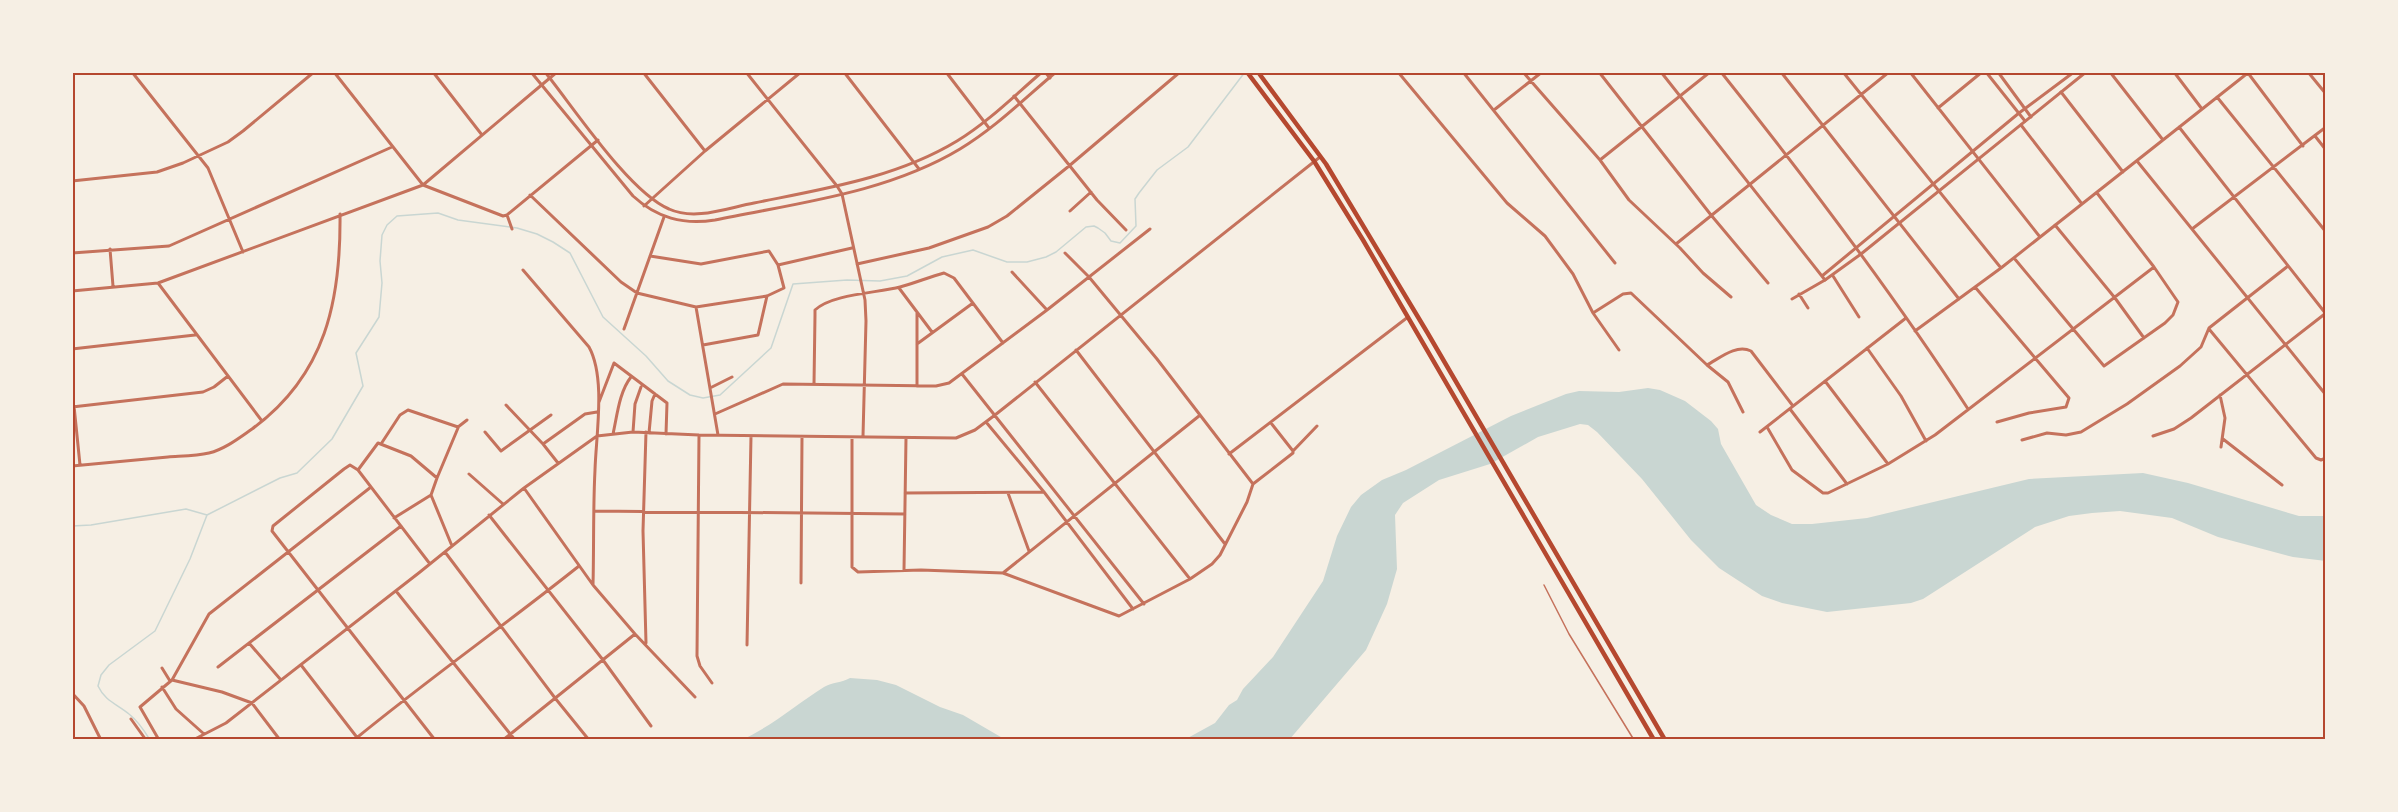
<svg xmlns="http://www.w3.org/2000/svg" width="2398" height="812" font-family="Inter,sans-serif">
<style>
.water{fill:#c9d6d2}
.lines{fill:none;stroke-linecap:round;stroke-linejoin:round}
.stream{stroke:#c9d6d2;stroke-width:1.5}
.service{stroke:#c5725c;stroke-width:1.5}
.minor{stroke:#c5725c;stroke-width:3}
.tertiary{stroke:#c5725c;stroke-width:3}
.trunk{stroke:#b5482f;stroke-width:4.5}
.neatline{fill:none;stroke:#b5482f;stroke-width:2}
</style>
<rect width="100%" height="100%" fill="#f6efe4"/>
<path class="water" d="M1648 388 1660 390 1685 401 1711 421 1718 429 1721 444 1756 505 1771 515 1792 524H1812L1867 518 2029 479 2143 473 2188 483 2299 516H2326V561L2293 557 2218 537 2172 518 2120 511 2092 513 2069 516 2035 527 1923 599 1911 603 1827 612 1782 603 1762 596 1719 568 1691 540 1642 479 1597 432 1588 425 1580 424 1538 437 1490 464 1439 480 1403 503 1395 515 1397 569 1387 604 1366 650 1289 740H1184L1215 723 1229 705 1237 700 1243 689 1273 657 1323 581 1337 536 1351 507 1361 495 1382 480 1406 470 1511 416 1566 394 1579 391 1619 392Z
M850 678 877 680 896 685 940 707 963 715 1006 740H741C771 727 797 704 824 687 832 682 842 683 850 678Z"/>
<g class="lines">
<path class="stream" d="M72 526 91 525 186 509 207 515
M150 740C144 730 138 721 129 714 117 704 105 701 98 686L101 675 109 665 155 631 190 559 207 515 280 478 297 473 332 439 363 386 356 353 379 317 382 283 380 261 382 235 387 225 397 216 438 213 458 220 517 228 537 234 553 242 570 253 603 317 646 356 668 381 690 395 703 398 720 395 771 348 793 284 847 280 880 281 907 276 942 257 973 250 1007 262H1027L1046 257 1056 252 1086 227 1094 226 1098 228 1105 233 1111 241 1120 243 1136 226 1135 199 1139 193 1157 170 1188 147 1245 72"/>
<path class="service" d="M1544 585 1569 634 1634 740"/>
<path class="minor" d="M132 72 208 168 243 252
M334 72 423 185 503 216 507 215 598 140
M433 72 482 135
M643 72 705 151
M746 72 837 186 842 194 865 300 866 321 863 436
M844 72 919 169
M946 72 989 128
M1045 72 1050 78
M1398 72 1507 203 1545 236 1573 274 1593 313 1619 350
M1463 72 1615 263
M1523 72 1600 160 1629 200 1680 248 1703 273 1731 297
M1599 72 1711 215 1768 283
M1721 72C1808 181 1892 292 1968 409
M1781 72 1959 299
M1843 72 2001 268
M1910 72 2040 237
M1986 72 2025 121
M1998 72 2031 117
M2110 72 2163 140
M2174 72 2202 109
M2308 72 2326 94
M2248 73 2303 146
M2061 92 2123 172
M1014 96 1097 200 1126 230
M2217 97 2326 232
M1938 108 1982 72
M1494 110 1542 72
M2021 125 2082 204
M2179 127 2326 314
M2315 136 2326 150
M1600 160 1710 72
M2137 161 2326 395
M72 181 157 172 183 163 228 142 243 131 314 72
M530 195 621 282 637 293 696 307 767 296 784 288 778 265 769 251 701 264 650 256
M644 206 705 151 801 72
M1070 211 1091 192
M507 215 512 229
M2055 225 2115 298 2144 338
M2192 229 2326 127
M1676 244 1889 72
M110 249 113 286
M72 253 169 246 392 147
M2014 258 2104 366 2165 323 2173 315 2178 302 2154 267 2097 193
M857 264 929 248 988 227 1007 216 1069 166 1180 72
M778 265 852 248
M523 270 589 347C606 378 596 435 595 470 593 508 594 546 593 585
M1012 272 1047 310
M1833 276 1859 317
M158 283 262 421
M1975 287 2069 398 2066 407 2029 413 1997 422
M899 288 932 332
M72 291 158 283 423 185 557 72
M1799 294 1808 308
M1792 299 1825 280
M696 307 718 435
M1593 313 1623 294 1631 293 1707 365 1728 382 1743 412
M624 329 664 217
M2209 329 2316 458 2321 460 2326 458
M1915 331 2001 268 2249 72
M917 344 973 303
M703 345 758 335 767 296
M1867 348 1901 396 1926 441
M72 349 195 335
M1076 350 1225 544
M1707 365C1720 358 1736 344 1751 351L1793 406
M962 374 1144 604
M1825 381 1888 464
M1035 382 1190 579
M814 384 815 315V310C832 294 877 293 900 287 915 283 929 277 944 273L954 278 1003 343
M917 386V313
M710 388 732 377
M2220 395 2225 418 2221 447
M599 402 614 363 667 403 666 434
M506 405 543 444 558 463
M74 406 80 465
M72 407 203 392 214 387 228 376
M1790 409 1847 484
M715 414 783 384 936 386 949 383 1047 310 1150 229
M986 422 1044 492 1133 609
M1767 427 1792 470 1823 493H1828L1888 464 1935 435 2154 267
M485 432 501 451 551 415
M633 432 635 404 641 387
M646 432 643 531 646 643
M1760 432 1906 318
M649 433 652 401 655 394
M613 434C617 417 619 392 631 377
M699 435 697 656 700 666 712 683
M2153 436 2174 429 2191 418 2326 313
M852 437V567L858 572 921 570 1003 573 1119 616 1190 579 1212 564 1220 555 1247 502 1253 484 1157 359 1089 277 1065 253
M2223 439 2282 485
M2022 440 2047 433 2066 435 2081 432 2127 404 2180 366 2201 347 2209 328 2288 266
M381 444 400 415 408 410 458 427 467 420
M543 444 585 414 597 412
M1293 451 1317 426
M1229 454 1408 317
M72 466C104 463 136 460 168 457 181 456 196 456 209 453 225 449 239 438 252 429 326 375 341 300 340 214
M358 470 350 465 344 469 273 526 272 531 435 740
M469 474 503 504
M437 478 458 428
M1253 484 1293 453V451L1271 423
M524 488 593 585 635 634 695 697
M905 493 1044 492
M1008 493 1029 551
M594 511 905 514
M489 515 603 660 651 726
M394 518 431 495
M445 552 555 698 589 740
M430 564 358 470 378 443 411 456 437 478 431 495 452 546
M904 570 906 438
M1003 573 1199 416
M801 583 802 437
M396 591 515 740
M249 643 281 680
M747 645 751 436
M301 665 359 740
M218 667 401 526
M162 668 170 681
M172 680 222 692 252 703 280 740
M162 687 176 709 204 734
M72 693 84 706 101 740
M131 719 146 740
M159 740 140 707 172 680 209 614 371 487
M193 740 226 723 420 572 524 488 597 436 633 432 699 435 956 438 975 430 995 415 1320 157
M354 740C427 680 505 625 579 566
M503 740 635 634"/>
<path class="tertiary" d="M531 72 633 196C657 218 683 225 715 220 797 203 887 193 960 149 995 128 1025 98 1056 72
M545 72C574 108 629 192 669 209 695 221 727 208 754 203 823 189 896 178 957 141 988 122 1014 96 1042 72
M1661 72 1825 280 1861 254 2086 72
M1822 276 2019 113 2074 72"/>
<path class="trunk" d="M1247 72 1314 161 1363 240 1654 740
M1258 72 1326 164 1427 332 1665 740"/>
</g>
<rect width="2398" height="812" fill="none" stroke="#f6efe4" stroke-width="147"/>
<rect x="74" y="74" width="2250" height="664" class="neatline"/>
</svg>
